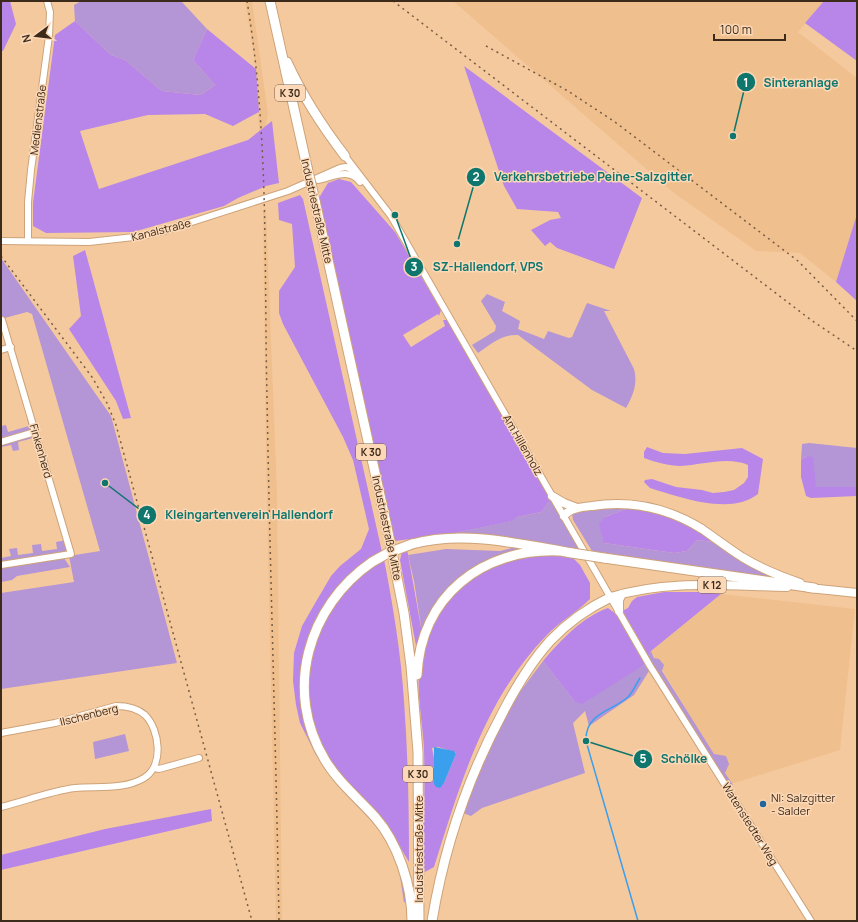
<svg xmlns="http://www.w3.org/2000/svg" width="858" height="922" font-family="Manrope,sans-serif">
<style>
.built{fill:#f0bf8e}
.green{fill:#b495d5}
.forest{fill:#b786e8;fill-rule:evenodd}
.water{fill:#3a9fed}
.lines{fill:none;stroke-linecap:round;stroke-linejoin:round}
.stream{stroke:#3a9fed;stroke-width:1.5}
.minor-casing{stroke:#cda379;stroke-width:8}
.major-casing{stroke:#cda379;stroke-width:10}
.highway-casing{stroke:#cda379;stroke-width:11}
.minor{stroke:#fff;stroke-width:6}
.major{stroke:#fff;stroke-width:8}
.highway{stroke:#fff;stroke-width:9}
.rail{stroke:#775d44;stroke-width:1.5;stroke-dasharray:2 4;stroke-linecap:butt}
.highway-bridge-casing{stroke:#cda379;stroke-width:11;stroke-linecap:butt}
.highway-bridge{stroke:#fff;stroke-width:9}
.poi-dot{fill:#22679c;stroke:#fcd8b6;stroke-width:1.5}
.labels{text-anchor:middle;stroke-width:3;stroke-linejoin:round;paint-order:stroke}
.shield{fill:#fcd8b6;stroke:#765f49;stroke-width:1}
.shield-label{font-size:10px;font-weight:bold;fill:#3c2b1a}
.street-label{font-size:11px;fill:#3c2b1a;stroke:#fcd8b6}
.poi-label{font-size:11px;fill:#3c2b1a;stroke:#fcd8b6;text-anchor:start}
.leader{fill:none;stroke:#0f766e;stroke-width:1.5}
.callout-dot{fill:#0f766e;stroke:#fcd8b6;stroke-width:1.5}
.mark-label{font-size:12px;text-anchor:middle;font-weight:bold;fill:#fff}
.callout-label{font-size:12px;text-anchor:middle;font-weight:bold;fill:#0f766e;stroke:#fcd8b6;stroke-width:3;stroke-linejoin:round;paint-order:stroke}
</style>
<rect width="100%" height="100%" fill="#f5c99e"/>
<path class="built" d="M245 1H252L267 106 268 115 264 131 266 186 262 188 256 69Z
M453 1H824L798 32 857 78V214L836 282 800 253 756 251 674 193Z
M266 208 277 495 282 921H276L266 452 263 211Z
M721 594 855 609 840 750 731 784 651 651Z"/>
<path class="green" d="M81 1H181L207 29 193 60 215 85 201 95 162 91 125 60 111 55 75 21 74 5Z
M1 258 111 416 177 663 1 689V593L74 582 69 556 100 551 32 314 27 312 1 319Z
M487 294 505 302 502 311 520 321 518 329 544 339 548 331 569 338 572 337 587 303 611 311H604L634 369C638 384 633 395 626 408L592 390 518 335C502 334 491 344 478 353L472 345 495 331 496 326 481 301Z
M31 418 34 429 1 439V426L6 425 8 432 29 426 27 419Z
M36 435 39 445 35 446 33 438 18 442 19 450 13 451 11 445 1 447V444Z
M809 443 857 448V487H816L814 479V467L807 456 801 460 802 444Z
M551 499 581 549 450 534 511 521 517 517 541 512Z
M613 507H631L605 517 604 543 674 553 687 551 697 540 713 542 775 577 772 578 592 551 573 520 572 513Z
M67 540 70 551 1 562V558L11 556 9 549 17 548 18 555 33 553 32 545 41 544 42 551 57 549 56 542Z
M512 548 537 549 422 633 414 581 408 555 446 549 500 551Z
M64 558 70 567 17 576 12 580 1 582V568Z
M651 651 654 658 659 659 664 665 662 671 714 754 726 756 729 764 725 773 733 785 723 788 649 671 634 695 589 726 585 711 573 723 585 773 482 808 471 816 463 813 474 775 507 709 543 661 574 701 644 665Z
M125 734 129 751 95 759 93 742Z
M316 755H319L382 830 401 869 406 900 404 903 399 869 391 848 381 831 338 786Z"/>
<path class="forest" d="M1 1H10L16 24 3 51H1Z
M824 1H857V61L805 23Z
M75 21 111 55 125 60 162 91 201 95 215 85 193 60 207 29 256 69 259 112 233 126 205 114 148 115 80 131 99 189 248 140 272 121 279 183 266 186 238 198 224 206 133 232 46 233 33 226V203L55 35Z
M464 66 642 198 614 269 557 248 550 242 545 246 531 230 550 220 561 218 558 212 517 209 504 186Z
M339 179 351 182 395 232 441 310 439 316 438 314 403 335 411 347 445 326 443 320H448L551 499 541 512 517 517 512 521 450 534 395 541 317 201 328 183Z
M300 195 303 199 382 552 340 586 303 668 319 755H316L300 723 296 705 293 681 294 653 302 626 314 605 331 576 340 566 361 549 369 529 353 460 343 437 283 324 279 313V291L295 267 292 224 279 220 278 203Z
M857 214V301L836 282Z
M85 250 131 418 123 419 116 401 69 329 81 316 73 256Z
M647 447 663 453 685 454 742 448 763 459 758 494C730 516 680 497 650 488L644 482 645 480 652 479 676 487 702 490 713 493 724 492 734 490 744 483 748 477V465C728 456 701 465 681 466 669 466 655 462 644 458V452Z
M807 456 813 457 816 487H857V496L811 498 806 496 801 477V460Z
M631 507 642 508 687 522 714 542 697 540 687 551 674 553 604 543 599 524 605 517Z
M407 549 422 633 417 651 400 560 402 552Z
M552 555 572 557 580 565 590 583V599C576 613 559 622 546 636 484 700 460 785 434 867L423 873C424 832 425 791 424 749 423 726 417 696 419 674 425 616 466 566 525 556 533 555 543 555 552 555ZM438 747 455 752 456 754 444 783 434 784 435 763 432 748Z
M384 559C393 606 401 653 404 701 408 755 409 809 409 862L387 825 336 770 320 743 310 712 308 685 311 655 325 618 354 579Z
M664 592H699L721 594 651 651 644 665 582 704 574 701 543 661C561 640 582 617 608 608L616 614 628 608 632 601 637 597Z
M211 809 212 821 1 870V855L105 829Z"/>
<path class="water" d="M434 747 454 751 456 754 444 783 440 788 436 787 434 784Z"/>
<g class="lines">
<path class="stream" d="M638 921 586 741C585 713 611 712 628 697 633 692 636 684 640 678"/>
<defs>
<path id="minor" d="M345 156 391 216 650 666 811 921
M318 180C333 177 349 167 360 182
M28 240V202L31 170 49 36 50 12 47 1
M1 241 89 242 143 236 167 230 288 191 340 168 346 167 356 171
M1 350 11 347
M1 442 35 432
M1 565 71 554 2 320
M1 733 55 723 116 706C126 706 137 708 145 715 160 730 164 766 144 778 124 790 98 786 75 788 51 791 25 801 1 807
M155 768 159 769 199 758"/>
<path id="major" d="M552 496 564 503 577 508
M564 516C569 508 582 507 592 506 631 500 668 508 702 529 715 538 728 548 742 557 760 568 779 576 800 583
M809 588 857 593
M611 597C668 579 728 586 787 587
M619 611V600L622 594"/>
<path id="highway" d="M270 1 307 167
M287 62C303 97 322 126 345 156
M315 201 387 527 404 613 411 666 418 752 419 921
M412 544C465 530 519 544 572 553
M604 558 814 588
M372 562C308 606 283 691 325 760 338 782 358 798 375 817 398 843 412 886 412 921
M417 675C421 596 482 548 559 551
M432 921C444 848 468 777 503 712 516 687 531 662 550 641 567 623 588 608 611 597"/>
</defs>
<use href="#minor" class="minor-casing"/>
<use href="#major" class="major-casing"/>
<use href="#highway" class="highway-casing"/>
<use href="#minor" class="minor"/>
<use href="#major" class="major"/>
<use href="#highway" class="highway"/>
<path class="rail" d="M247 1C269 132 264 266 267 398 270 572 276 747 279 921
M393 1 811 320 857 351
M486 46 568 91 615 122 798 261 857 321
M1 256 92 377 107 403 116 425 252 921"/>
<defs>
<path id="highway-bridge" d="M307 167 315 201
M572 553 604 558
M372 562 388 553 412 544"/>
</defs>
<use href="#highway-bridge" class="highway-bridge-casing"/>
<use href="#highway-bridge" class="highway-bridge"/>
</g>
<circle class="poi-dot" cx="763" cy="804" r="4"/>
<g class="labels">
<g class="shield">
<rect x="275" y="85" width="30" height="16" rx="3"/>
<rect x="356" y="444" width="30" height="16" rx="3"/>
<rect x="698" y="577" width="28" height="16" rx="3"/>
<rect x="403" y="766" width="30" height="16" rx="3"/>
</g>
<g class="shield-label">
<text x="290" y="97">K 30</text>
<text x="371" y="456">K 30</text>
<text x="712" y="589">K 12</text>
<text x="418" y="778">K 30</text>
</g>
<g class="street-label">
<text transform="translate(38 120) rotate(-83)" y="4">Medienstraße</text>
<text transform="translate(317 211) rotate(77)" y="4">Industriestraße Mitte</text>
<text transform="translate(161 230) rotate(-14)" y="4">Kanalstraße</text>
<text transform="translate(523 445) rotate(60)" y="4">Am Hillenholz</text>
<text transform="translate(41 451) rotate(74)" y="4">Finkenherd</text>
<text transform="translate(387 528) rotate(78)" y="4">Industriestraße Mitte</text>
<text transform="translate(89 715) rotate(-14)" y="4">Ilschenberg</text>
<text transform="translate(750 824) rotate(58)" y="4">Watenstedter Weg</text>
<text transform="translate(419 849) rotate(-90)" y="4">Industriestraße Mitte</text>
</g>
<g class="poi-label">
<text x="771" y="802">NI: Salzgitter<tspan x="771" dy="13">- Salder</tspan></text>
</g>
</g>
<path class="leader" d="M733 136L746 82M457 244L476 177M395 215L414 267M105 483L147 515M586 741L643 759"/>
<g class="callout-dot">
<circle cx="733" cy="136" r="4"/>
<circle cx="457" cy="244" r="4"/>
<circle cx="395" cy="215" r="4"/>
<circle cx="105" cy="483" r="4"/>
<circle cx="586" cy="741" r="4"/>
<circle cx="746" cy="82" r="10"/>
<circle cx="476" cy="177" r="10"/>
<circle cx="414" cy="267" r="10"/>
<circle cx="147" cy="515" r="10"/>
<circle cx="643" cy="759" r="10"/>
</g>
<g class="mark-label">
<text x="746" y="87">1</text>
<text x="476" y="181">2</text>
<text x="414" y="271">3</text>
<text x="147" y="519">4</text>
<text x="643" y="763">5</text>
</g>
<g class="callout-label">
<text x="801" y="87">Sinteranlage</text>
<text x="593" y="181">Verkehrsbetriebe Peine-Salzgitter</text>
<text x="488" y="271">SZ-Hallendorf, VPS</text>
<text x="249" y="519">Kleingartenverein Hallendorf</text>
<text x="684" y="763">Schölke</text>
</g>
<rect width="858" height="922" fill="none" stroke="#3c2b1a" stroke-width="4"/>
<g transform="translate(36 36) rotate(255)" stroke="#fcd8b6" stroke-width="3" paint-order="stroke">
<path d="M0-3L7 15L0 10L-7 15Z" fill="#3c2b1a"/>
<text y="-6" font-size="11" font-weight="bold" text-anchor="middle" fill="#3c2b1a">N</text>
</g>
<path d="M714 34v6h71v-6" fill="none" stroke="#3c2b1a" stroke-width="2"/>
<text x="720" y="34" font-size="12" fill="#3c2b1a" stroke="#fcd8b6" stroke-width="3" paint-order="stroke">100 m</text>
</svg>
